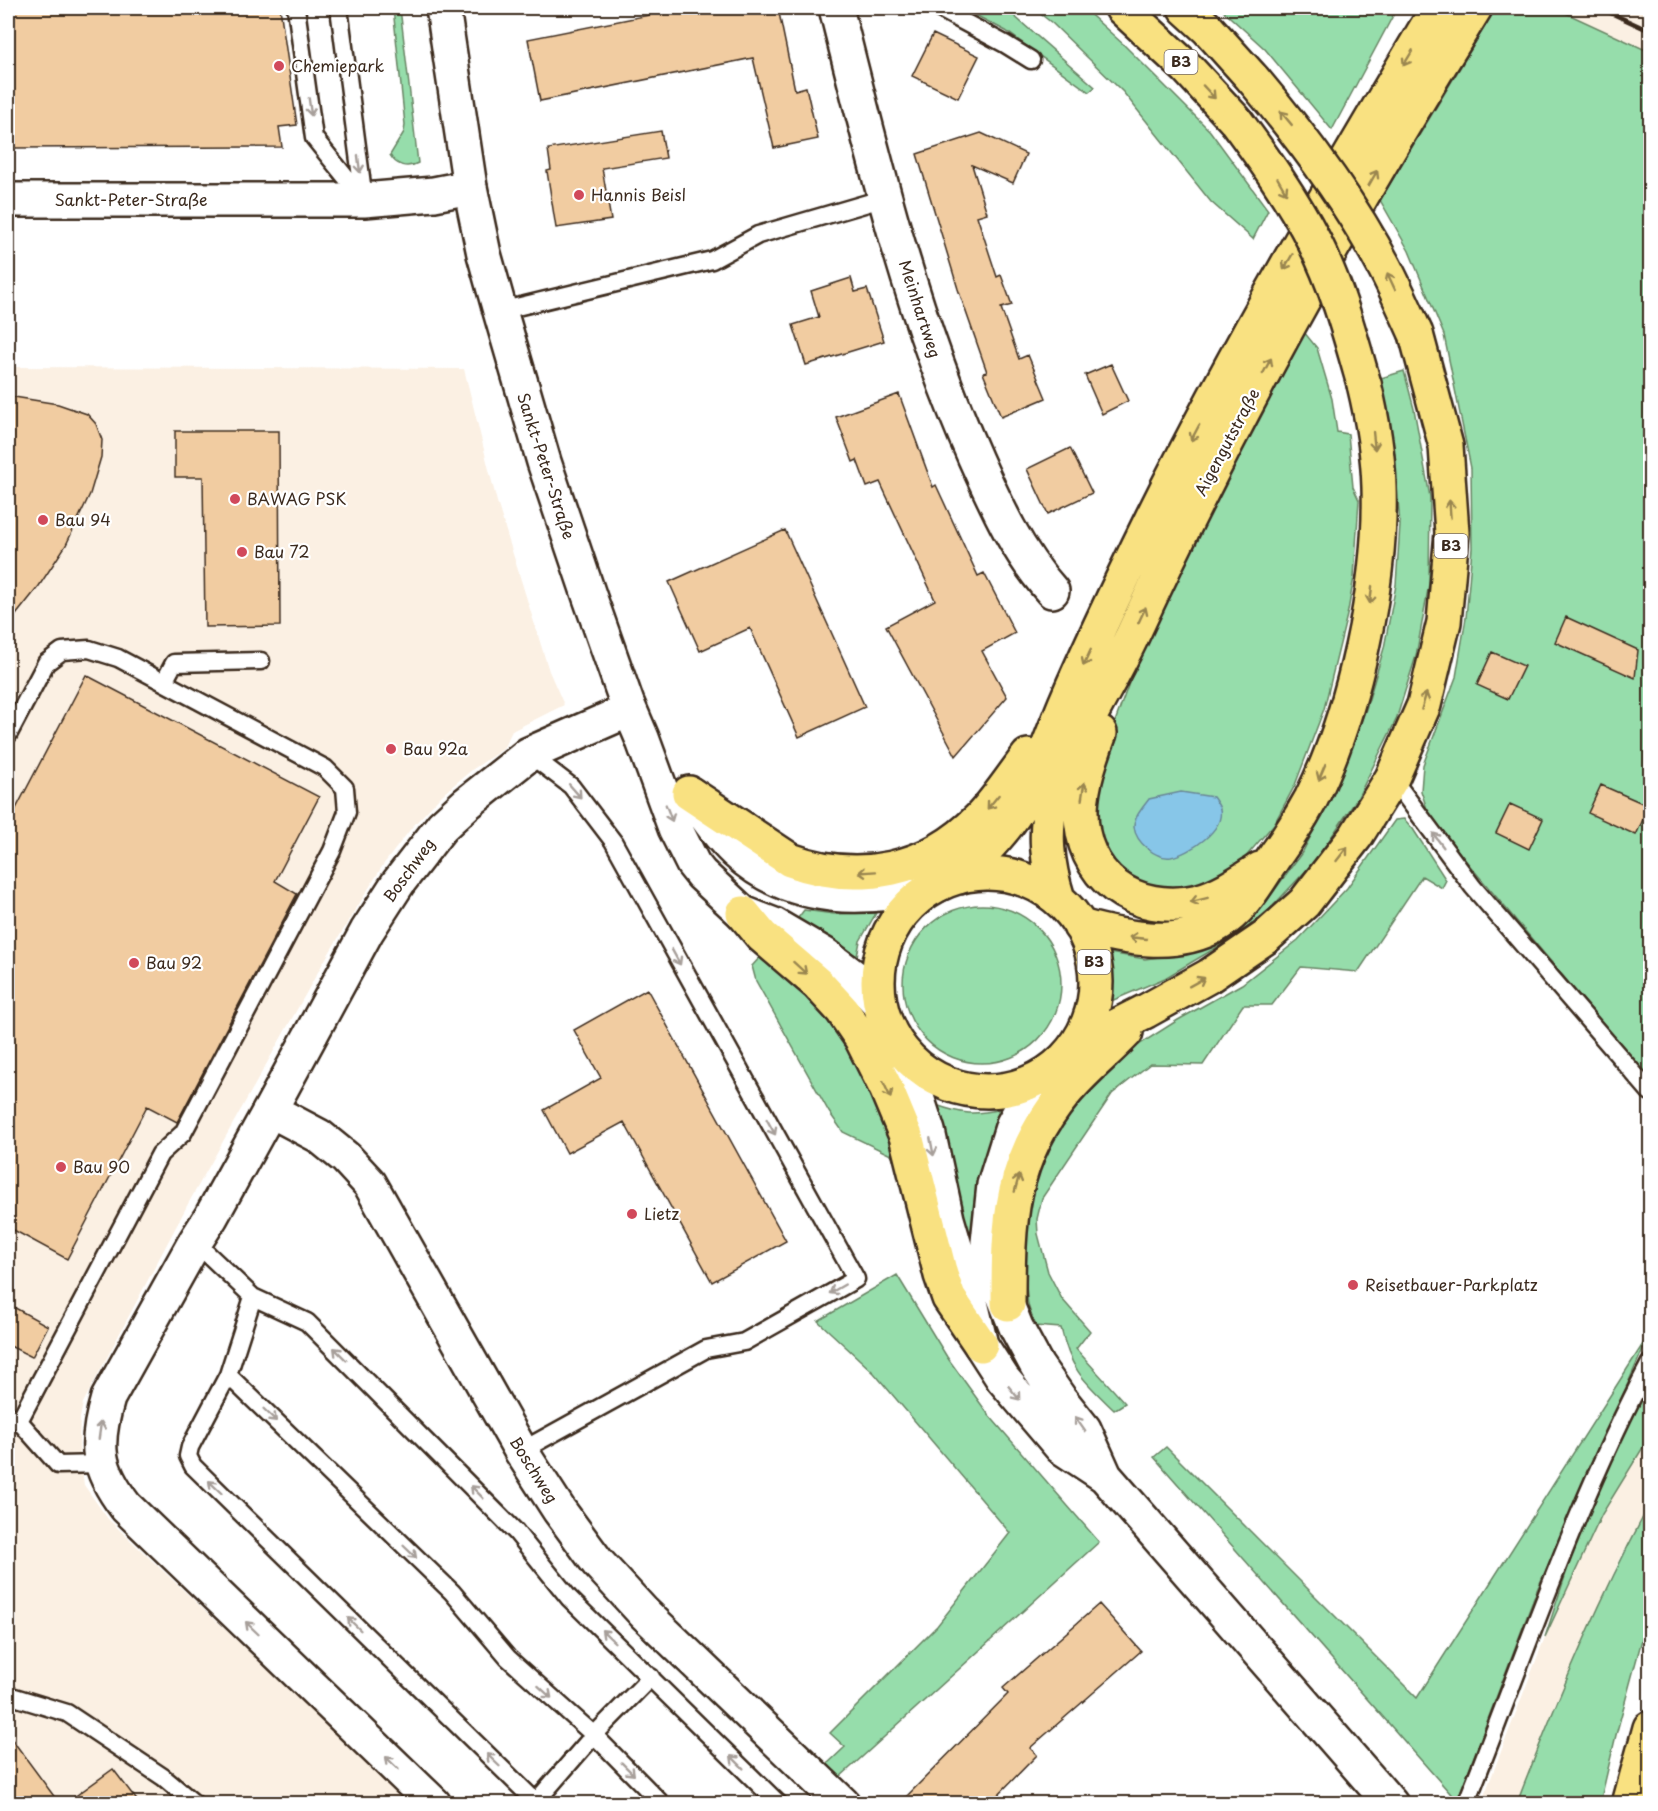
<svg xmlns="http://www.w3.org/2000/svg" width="1658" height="1811" font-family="'Playpen Sans',sans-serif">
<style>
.built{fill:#fbf0e3}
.green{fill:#96ddab;stroke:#688464;stroke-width:1.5}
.water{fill:#87c6e8;stroke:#698897;stroke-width:1.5}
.building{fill:#f1cca1;stroke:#3b2a1e;stroke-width:1.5}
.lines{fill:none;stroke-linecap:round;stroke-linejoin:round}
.service-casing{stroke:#3b2a1e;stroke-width:21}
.minor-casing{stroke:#3b2a1e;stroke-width:38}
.tertiary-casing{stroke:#3b2a1e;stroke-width:38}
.secondary-casing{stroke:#3b2a1e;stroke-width:38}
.primary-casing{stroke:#3b2a1e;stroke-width:38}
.motorway-casing{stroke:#3b2a1e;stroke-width:38}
.service{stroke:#fff;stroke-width:16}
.minor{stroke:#fff;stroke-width:33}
.tertiary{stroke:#fff;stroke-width:33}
.secondary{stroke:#fff;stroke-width:33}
.primary{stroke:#f9e181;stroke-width:33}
.motorway{stroke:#f9e181;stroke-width:33}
.rail{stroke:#3b2a1e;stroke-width:4.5}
.primary-bridge-casing{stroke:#3b2a1e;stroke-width:38;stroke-linecap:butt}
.primary-bridge{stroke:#f9e181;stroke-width:33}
.oneway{stroke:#9a8650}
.oneway2{stroke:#a79f9a}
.poi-dot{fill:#d1495b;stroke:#fff;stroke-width:2}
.labels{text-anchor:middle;stroke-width:4.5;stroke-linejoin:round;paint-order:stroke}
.shield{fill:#fff;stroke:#766a62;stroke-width:1.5}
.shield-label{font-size:15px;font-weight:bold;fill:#3b2a1e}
.poi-label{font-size:16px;fill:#3b2a1e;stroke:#fff;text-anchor:start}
.street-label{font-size:16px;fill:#3b2a1e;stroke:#fff}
</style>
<rect width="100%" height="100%" fill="#fff"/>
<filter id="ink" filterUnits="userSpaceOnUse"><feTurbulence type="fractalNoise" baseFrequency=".0167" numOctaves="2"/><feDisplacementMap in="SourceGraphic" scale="12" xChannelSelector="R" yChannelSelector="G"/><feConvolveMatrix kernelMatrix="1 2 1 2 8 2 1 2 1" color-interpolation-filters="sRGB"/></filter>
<g filter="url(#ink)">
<path class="built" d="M1555 8H1640L1650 12V52Z
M8 367 464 369 497 502 549 671 564 705 512 731 503 749 473 769 443 794 413 826 383 865 323 963 188 1204 83 1403 80 1418 79 1447 84 1485 108 1519 409 1803 8 1804Z
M1650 1436V1504L1619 1561 1555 1705 1517 1803 1481 1804 1545 1637 1602 1514Z"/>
<path class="green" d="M393 8H400L418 163C407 169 396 166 390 155L404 132 405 125Z
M962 8H1005L1095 87 1089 92 1006 31Z
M1033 8H1083L1123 44 1210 131 1268 210 1253 239 1211 202 1123 92 1052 23Z
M1220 8H1397L1332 130 1265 49Z
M1496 8H1555L1650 52V1079L1471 867 1429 815 1421 791 1423 765 1456 677 1466 618 1472 548 1471 468 1444 335 1409 251 1380 200Z
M1299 326 1317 348 1332 399 1337 432 1348 434 1353 487 1359 500 1354 577 1348 611 1324 709 1295 785 1274 824 1243 860 1209 882 1175 891 1146 888 1123 875 1108 858 1101 836 1097 813 1098 782 1107 744 1134 669Z
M1404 371 1414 409 1430 497 1429 584 1416 656 1396 720 1357 799 1315 861 1270 909 1236 936 1165 978 1109 1002C1113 985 1113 970 1109 953L1145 959 1189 953 1233 931 1266 902 1303 851 1335 789 1366 709 1384 648 1396 585 1400 525 1394 447 1381 378Z
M1404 819 1413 829 1446 880 1442 888 1422 876 1358 972 1301 967 1272 1005H1243L1203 1065 1150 1064 1112 1094 1042 1198 1037 1219 1038 1234 1048 1272 1062 1299 1090 1331 1076 1349 1125 1403 1114 1410C1083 1380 1071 1371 1061 1328L1035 1326 1028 1305 1021 1241 1035 1160 1058 1120 1121 1056 1178 1020 1242 984 1298 940 1347 888 1395 820Z
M903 984a79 79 0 1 1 158 0a79 79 0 1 1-158 0Z
M804 910 834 914 876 913 860 941 857 956 795 922Z
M762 955 793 980 827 1018 858 1062 880 1105 897 1158 843 1132 829 1112 756 981 752 966Z
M936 1105C964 1115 974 1115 1003 1109L980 1293Z
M897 1275 947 1357 988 1414 1099 1542 840 1777 827 1764 845 1747 830 1733 937 1626 1010 1533 874 1373 818 1321Z
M1650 1333 1537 1590 1457 1801 1154 1457 1166 1447 1417 1698Z
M1650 1375V1436L1602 1514 1545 1637 1576 1543Z
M1650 1504V1610L1616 1735 1600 1803H1517C1556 1701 1598 1600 1650 1504Z"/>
<path class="water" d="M1181 792 1213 797C1215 800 1219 805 1220 809 1225 830 1189 854 1171 857 1156 859 1136 843 1134 827 1134 817 1143 807 1149 799Z"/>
<path class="building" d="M8 8H280L297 125 279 127 282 147 8 148Z
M684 8H778L795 90 806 87 818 139 774 148 753 58 540 101 528 39Z
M933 34 979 56 958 98 912 76Z
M661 131 666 158 602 168 611 220 556 228 547 171 551 170 548 149Z
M981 133 1026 154 1013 183 972 165 987 213 977 216 997 277 1001 275 1012 305 1001 308 1019 359 1028 355 1046 398 1001 417 983 373 987 372 958 289 917 154Z
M851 278 855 292 867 289 884 341 806 365 793 325 819 317 811 291Z
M1111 364 1128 401 1102 414 1085 375Z
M899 394 933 487 936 485 978 576 984 573 1015 633 982 651 1007 697 956 756 886 626 935 600 880 482 867 487 857 460 853 462 836 417Z
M8 396 58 404 87 414 96 424 102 440 101 457 90 494 66 545 39 586 8 625Z
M175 431H279L280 626 205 627 203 477H175Z
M1070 448 1092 493 1048 514 1027 469Z
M785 530 865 707 799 737 750 628 700 651 669 582Z
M1566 617 1638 650 1635 678 1555 642Z
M1492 652 1524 666 1508 699 1477 685Z
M86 675 319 797 275 881 297 894 177 1122 147 1106 67 1259 8 1227V824Z
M1601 785 1649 806 1636 835 1588 813Z
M1510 804 1543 819 1529 849 1496 833Z
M647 989 786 1241 712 1282 624 1122 567 1153 544 1110 601 1078 574 1030Z
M8 1304 48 1326 32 1357 8 1345Z
M1099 1604 1141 1651 1030 1748 1037 1755 990 1803H900L1008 1694 1003 1688Z
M8 1734 59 1803H8Z
M113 1769 139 1803H66Z"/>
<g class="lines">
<defs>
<path id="service" d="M296 8 314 138 364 200
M339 8 364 200
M938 8 1005 44 1031 60
M500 311 712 260 758 235 885 198
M164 682 174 663 261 661
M8 735 46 663 62 651 89 649 118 658 325 768 345 788 347 812 332 851 183 1133 160 1154 19 1421
M1392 778 1473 887 1650 1092
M195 1242 253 1297 307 1322 516 1532 569 1598 779 1804
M253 1297 228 1375 190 1447 188 1456 193 1466 538 1804
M228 1375 452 1592 508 1658 594 1735 662 1804
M8 1415 19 1421 58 1465 102 1464
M521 1451 706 1349 744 1342 856 1279 613 841 571 786 529 754
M8 1695 67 1713 163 1777 195 1804
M534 1804 594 1735 651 1677
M1466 1804C1525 1656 1575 1504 1650 1363"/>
<path id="minor" d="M836 8C874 160 911 314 975 458 997 507 1017 552 1052 591
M629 710 529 754 466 804 442 826 398 883 367 931 270 1110 319 1136 346 1158 370 1184 521 1451 559 1510 598 1563 644 1613 843 1804
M270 1110 211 1217 195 1242 108 1398C94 1445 96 1468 126 1507L434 1804"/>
<path id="tertiary" d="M443 8 470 187 484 254 500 311 544 462 590 598 627 703 642 738 675 828 693 864 701 874 743 913 774 925 825 955 854 977 879 1003
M8 200H364L434 194 470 187
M690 794C704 814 718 835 736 852 793 904 866 901 937 885"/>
<path id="secondary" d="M902 1051 928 1131 947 1219 969 1294 981 1345 1003 1379 1061 1447 1105 1476 1391 1804
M1038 1079 1013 1124 994 1185 988 1242 991 1265 1016 1327 1037 1366 1060 1399 1084 1429 1105 1476"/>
<path id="primary" d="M1122 8 1187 68 1236 121
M1185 8 1208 29 1253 79
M1100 733C1091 758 1082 783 1081 809 1080 877 1134 916 1199 901 1221 895 1241 881 1260 869
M689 793 790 860C858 885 929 871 980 818 998 799 1012 777 1028 756
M878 982a109 109 0 1 1 218 0a109 109 0 1 1-218 0Z
M959 877C980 855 1002 834 1018 809 1039 776 1050 740 1065 704 1092 641 1122 579 1152 518 1239 343 1338 175 1438 8
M1058 899C1047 864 1043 831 1053 796 1057 781 1064 768 1071 754 1090 713 1114 675 1133 634 1233 418 1349 210 1475 8
M743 913 762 936 818 984 842 1010 861 1038 886 1088 906 1136 941 1275 949 1298 981 1345
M1080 926C1124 938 1175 949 1217 925 1244 909 1258 881 1275 856 1288 838 1300 819 1311 799 1354 713 1382 582 1379 487 1378 452 1372 417 1364 384
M1075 1047 1146 1011 1209 976 1266 937 1304 903 1356 836 1392 778 1424 705 1444 622 1452 533 1446 446 1416 334
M1008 1304C1008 1222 1009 1160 1065 1093 1083 1071 1106 1053 1126 1032"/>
<path id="motorway" d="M1629 1804 1650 1728"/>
</defs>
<use href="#service" class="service-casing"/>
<use href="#minor" class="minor-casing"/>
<use href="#tertiary" class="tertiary-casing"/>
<use href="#secondary" class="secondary-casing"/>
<use href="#primary" class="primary-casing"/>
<use href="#motorway" class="motorway-casing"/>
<use href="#service" class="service"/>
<use href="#minor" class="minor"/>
<use href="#tertiary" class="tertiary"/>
<use href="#secondary" class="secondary"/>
<use href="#primary" class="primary"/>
<use href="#motorway" class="motorway"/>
<path class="rail" d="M1600 8 1650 31"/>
<defs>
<path id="primary-bridge" d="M1253 79C1302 137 1349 199 1385 268 1396 289 1406 312 1416 334
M1236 121C1264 159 1292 198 1314 241 1337 286 1350 335 1364 384"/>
</defs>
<use href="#primary-bridge" class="primary-bridge-casing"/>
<use href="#primary-bridge" class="primary-bridge"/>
</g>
<defs><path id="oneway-shaft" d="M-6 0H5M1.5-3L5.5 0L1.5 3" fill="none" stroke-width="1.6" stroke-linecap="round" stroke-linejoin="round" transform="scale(1.5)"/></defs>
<g class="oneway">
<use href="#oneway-shaft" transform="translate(1408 58) rotate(121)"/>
<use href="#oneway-shaft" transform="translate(1209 92) rotate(47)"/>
<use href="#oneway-shaft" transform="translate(1286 118) rotate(-130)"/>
<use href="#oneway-shaft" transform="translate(1373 178) rotate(-60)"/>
<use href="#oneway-shaft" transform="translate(1282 186) rotate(60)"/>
<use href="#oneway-shaft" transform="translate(1288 262) rotate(120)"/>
<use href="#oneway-shaft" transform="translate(1391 281) rotate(-115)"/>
<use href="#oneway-shaft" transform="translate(1267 366) rotate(-62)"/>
<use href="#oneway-shaft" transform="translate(1195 433) rotate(118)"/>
<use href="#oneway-shaft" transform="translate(1374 441) rotate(84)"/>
<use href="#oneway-shaft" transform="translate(1450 509) rotate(-94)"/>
<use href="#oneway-shaft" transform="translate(1371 595) rotate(97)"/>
<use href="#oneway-shaft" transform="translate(1142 615) rotate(-65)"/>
<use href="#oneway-shaft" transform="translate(1087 658) rotate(115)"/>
<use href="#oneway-shaft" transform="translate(1424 701) rotate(-73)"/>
<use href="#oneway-shaft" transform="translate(1322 772) rotate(113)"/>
<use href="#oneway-shaft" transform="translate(1083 791) rotate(-81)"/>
<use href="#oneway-shaft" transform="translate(993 802) rotate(129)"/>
<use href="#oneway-shaft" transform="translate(1342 854) rotate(-52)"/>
<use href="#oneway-shaft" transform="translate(867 872) rotate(176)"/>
<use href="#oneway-shaft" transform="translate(1199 900) rotate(166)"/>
<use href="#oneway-shaft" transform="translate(1138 938) rotate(-174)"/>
<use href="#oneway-shaft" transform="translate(800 968) rotate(42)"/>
<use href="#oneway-shaft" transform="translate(1197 982) rotate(-29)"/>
<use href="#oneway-shaft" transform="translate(887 1090) rotate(65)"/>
<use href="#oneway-shaft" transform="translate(1017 1183) rotate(-75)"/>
</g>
<g class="oneway2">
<use href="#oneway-shaft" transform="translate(310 107) rotate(82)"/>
<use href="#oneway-shaft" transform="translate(359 164) rotate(83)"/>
<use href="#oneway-shaft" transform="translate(575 791) rotate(49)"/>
<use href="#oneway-shaft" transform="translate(669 813) rotate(69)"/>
<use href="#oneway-shaft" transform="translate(1438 840) rotate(-127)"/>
<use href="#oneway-shaft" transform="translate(676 957) rotate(61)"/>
<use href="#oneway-shaft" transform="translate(771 1127) rotate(61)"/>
<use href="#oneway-shaft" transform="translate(932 1147) rotate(79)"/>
<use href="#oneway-shaft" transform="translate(837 1289) rotate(150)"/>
<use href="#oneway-shaft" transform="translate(340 1354) rotate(-135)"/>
<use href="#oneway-shaft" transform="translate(1014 1393) rotate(51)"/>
<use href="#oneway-shaft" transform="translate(270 1415) rotate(44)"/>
<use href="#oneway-shaft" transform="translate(1080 1424) rotate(-125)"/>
<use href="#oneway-shaft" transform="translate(100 1430) rotate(-82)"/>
<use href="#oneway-shaft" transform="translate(215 1487) rotate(-136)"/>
<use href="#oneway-shaft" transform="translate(477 1492) rotate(-135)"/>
<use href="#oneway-shaft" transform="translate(410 1552) rotate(44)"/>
<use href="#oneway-shaft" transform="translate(354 1624) rotate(-136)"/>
<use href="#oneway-shaft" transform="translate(252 1628) rotate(-136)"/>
<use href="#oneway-shaft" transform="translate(608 1636) rotate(-136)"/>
<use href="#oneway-shaft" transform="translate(545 1692) rotate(42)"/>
<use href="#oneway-shaft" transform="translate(493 1760) rotate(-136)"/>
<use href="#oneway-shaft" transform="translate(737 1762) rotate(-135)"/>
<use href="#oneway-shaft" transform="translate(392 1763) rotate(-136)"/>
<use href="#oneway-shaft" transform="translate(628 1769) rotate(45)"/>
</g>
</g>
<g class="poi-dot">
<circle cx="279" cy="66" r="6"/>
<circle cx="579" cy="195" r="6"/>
<circle cx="235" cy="499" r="6"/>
<circle cx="43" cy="520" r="6"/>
<circle cx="242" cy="552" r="6"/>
<circle cx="391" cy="749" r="6"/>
<circle cx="134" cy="963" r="6"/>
<circle cx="61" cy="1167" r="6"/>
<circle cx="632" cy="1214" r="6"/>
<circle cx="1353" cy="1285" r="6"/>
</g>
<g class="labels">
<g class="shield">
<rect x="1164.5" y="50" width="33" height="24" rx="4.5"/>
<rect x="1434.5" y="534" width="33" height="24" rx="4.5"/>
<rect x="1077.5" y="950" width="33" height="24" rx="4.5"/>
</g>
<g class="shield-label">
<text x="1181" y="67">B3</text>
<text x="1451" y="551">B3</text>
<text x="1094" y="967">B3</text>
</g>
<g class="poi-label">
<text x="291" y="72">Chemiepark</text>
<text x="591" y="201">Hannis Beisl</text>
<text x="247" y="505">BAWAG PSK</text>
<text x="55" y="526">Bau 94</text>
<text x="254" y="558">Bau 72</text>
<text x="403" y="755">Bau 92a</text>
<text x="146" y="969">Bau 92</text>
<text x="73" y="1173">Bau 90</text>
<text x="644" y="1220">Lietz</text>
<text x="1365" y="1291">Reisetbauer-Parkplatz</text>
</g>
<g class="street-label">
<text x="131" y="206">Sankt-Peter-Straße</text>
<text transform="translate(920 309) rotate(72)" y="6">Meinhartweg</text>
<text transform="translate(1227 442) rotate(-62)" y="6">Aigengutstraße</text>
<text transform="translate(546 466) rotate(72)" y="6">Sankt-Peter-Straße</text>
<text transform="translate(409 870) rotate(-54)" y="6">Boschweg</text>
<text transform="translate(534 1470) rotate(58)" y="6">Boschweg</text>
</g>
</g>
<rect width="1658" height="1811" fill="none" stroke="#fff" stroke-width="30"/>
<rect x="15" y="15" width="1628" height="1781" fill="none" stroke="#3b2a1e" stroke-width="2" filter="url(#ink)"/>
</svg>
